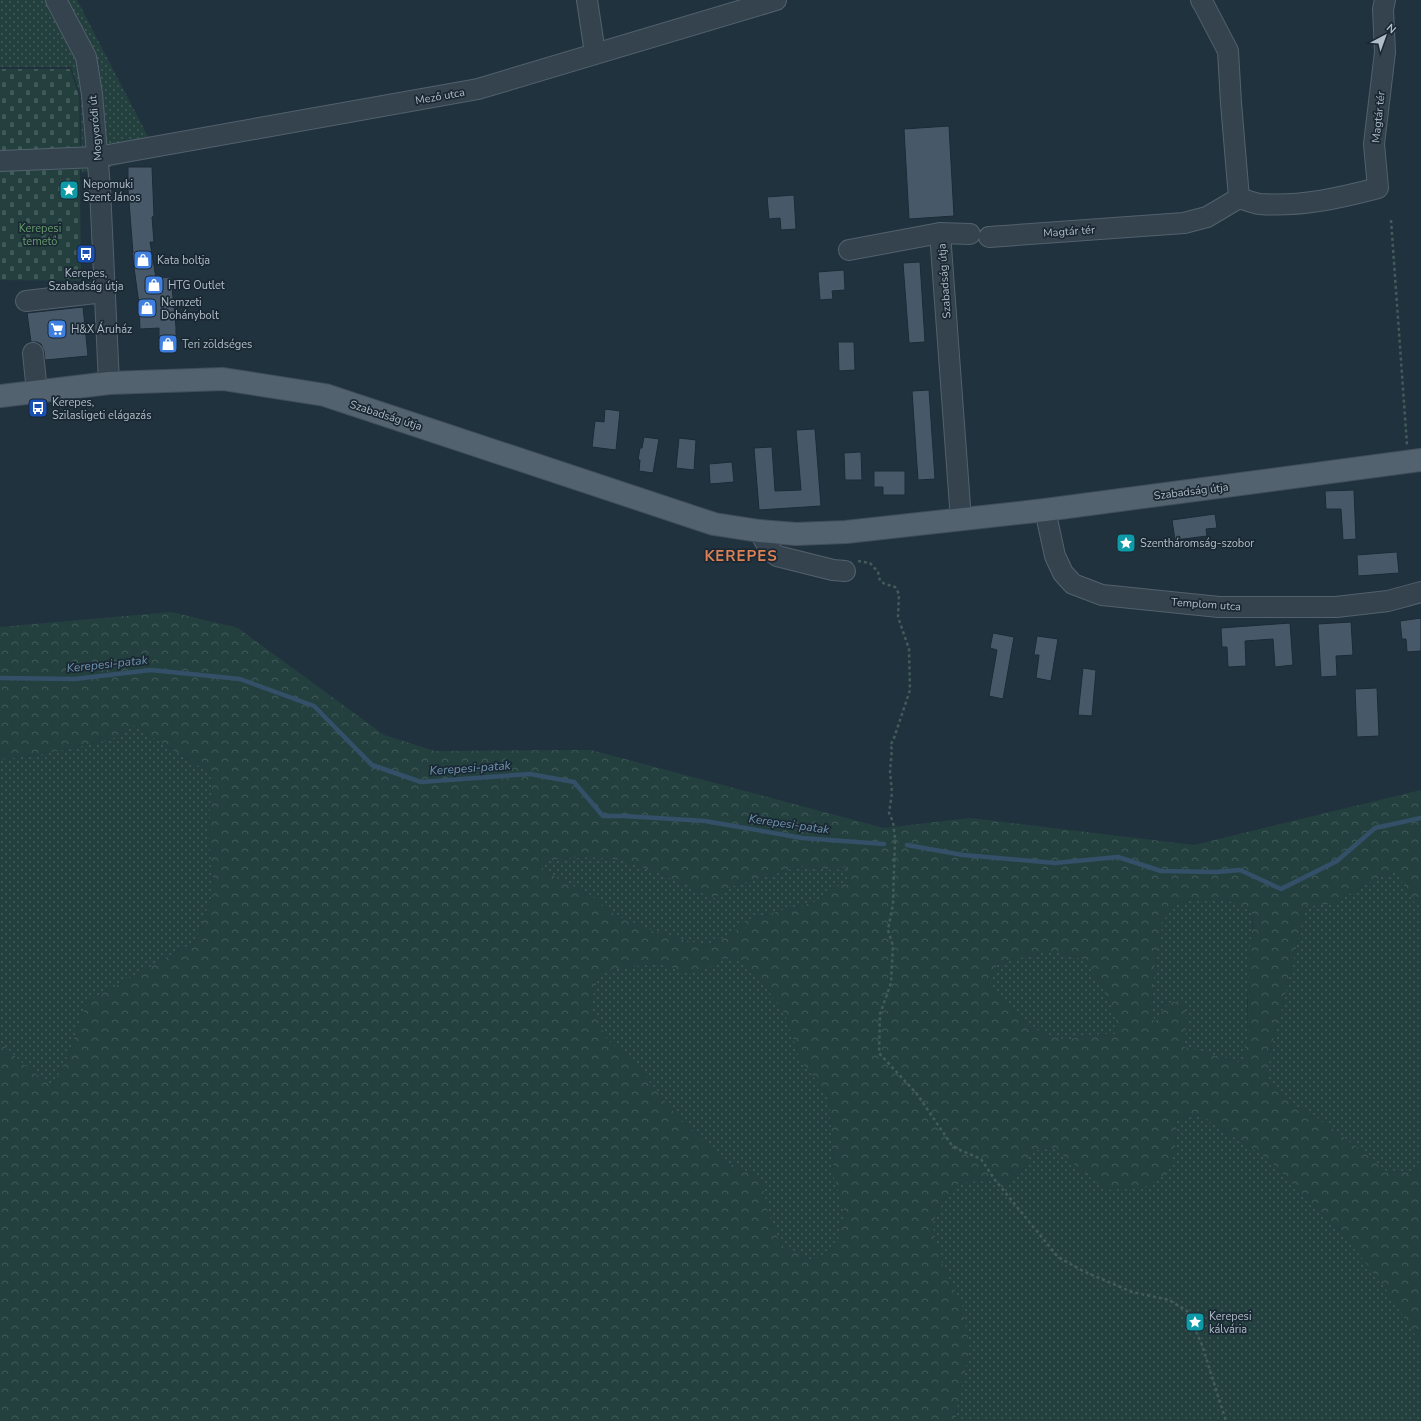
<svg xmlns="http://www.w3.org/2000/svg" width="1421" height="1421" font-family="'Nunito Sans',sans-serif">
<style>
.grass{fill:url(#grass-dots)}
.forest{fill:url(#forest-crowns);fill-rule:evenodd}
.cemetery{fill:url(#cemetery-stones)}
.lines{fill:none;stroke-linecap:round;stroke-linejoin:round}
.stream{stroke:#335068;stroke-width:4.5}
.building{fill:#475968;stroke:#1c2a36}
.minor-casing{stroke:#53616d;stroke-width:22}
.major-casing{stroke:#414f5b;stroke-width:24}
.path{stroke:#415c5b;stroke-width:2.5;stroke-dasharray:3 3;stroke-linecap:butt}
.minor{stroke:#35434f;stroke-width:20}
.major{stroke:#53626f;stroke-width:22}
.labels{text-anchor:middle;stroke-width:3.5;stroke-linejoin:round;paint-order:stroke}
.street-label{font-size:11px;fill:#b1beca;stroke:#1a2833}
.poi-label{font-size:11px;fill:#b1beca;stroke:#1a2833;text-anchor:start}
.park-label{font-size:11px;fill:#669d6b;stroke:#1a2833}
.water-label{font-size:12px;font-style:italic;fill:#6f93b0;stroke:#1a2833}
.district-label{font-size:15px;font-weight:bold;letter-spacing:1px;fill:#de8157;stroke:#1a2833}
</style>
<defs>
<pattern id="grass-dots" width="8" height="8" patternUnits="userSpaceOnUse"><rect width="8" height="8" fill="#23403f"/><path d="M2 2h.1M6 6h.1" fill="none" stroke="#415a59" stroke-width="1.8" stroke-linecap="round"/></pattern>
<pattern id="forest-crowns" width="20" height="18" patternUnits="userSpaceOnUse"><rect width="20" height="18" fill="#23403f"/><path d="M2 6a3 3 0 1 1 6 0M12 15a3 3 0 1 1 6 0" fill="none" stroke="#415a59"/></pattern>
<pattern id="cemetery-stones" width="16" height="16" patternUnits="userSpaceOnUse"><rect width="16" height="16" fill="#23403f"/><path d="M2 7V4a2 2 0 0 1 4 0v3zM10 15v-3a2 2 0 0 1 4 0v3z" fill="#415a59"/></pattern>
</defs>
<rect width="100%" height="100%" fill="#21323f"/>
<path class="grass" d="M0 0H77L158 156 82 173 81 96 71 67H0Z
M134 726 212 774 209 837 214 891 195 942 87 1002 67 1058 52 1087 21 1062 0 1042V760L53 752 110 740Z
M591 857 622 860 661 874 714 898 735 885 803 866 834 870 847 867 848 879 818 901 746 920 732 935 705 945 677 938 644 928 617 916 590 895 550 874 537 864 556 859Z
M1395 871 1415 903 1421 906V1168L1409 1172 1386 1171 1358 1148 1319 1119 1289 1102 1267 1080 1271 1047 1282 1008 1306 906 1335 904 1361 886Z
M1193 900H1214L1236 902 1253 914 1247 1004 1248 1035 1243 1063 1184 1047 1187 1020 1154 1024 1152 1002 1155 964 1163 921 1173 905Z
M1052 951 1085 960 1103 989 1116 1016 1115 1034 1089 1035 1066 1040 1043 1034 1018 1015 989 984 997 964 1026 956Z
M724 958 742 962 762 982 785 1014 801 1062 829 1095 834 1177 845 1213 833 1248 813 1261 780 1244 768 1213 761 1178 727 1162 675 1114 640 1070 606 1038 590 1004 600 972 635 966 658 963 683 971H702Z
M1199 1115 1267 1158 1349 1241 1386 1288 1421 1344V1421H956L962 1306 943 1266 932 1225 943 1201 959 1183 985 1180 1008 1183 1024 1168 1033 1150 1054 1148 1106 1190 1175 1151 1177 1120Z"/>
<path class="forest" d="M171 612 238 628 384 735 435 751 591 750 884 828 970 818 1194 845 1421 790V906L1415 903 1395 871 1361 886 1335 904 1306 906 1282 1008 1271 1047 1267 1080 1289 1102 1319 1119 1358 1148 1386 1171 1409 1172 1421 1168V1344L1386 1289 1349 1241 1267 1158 1199 1115 1177 1120 1175 1151 1168 1173 1147 1186 1106 1190 1054 1148 1033 1150 1024 1168 1008 1183 985 1180 959 1183 943 1201 932 1225 943 1266 962 1306 970 1349 956 1413V1421H0V1042L21 1062 52 1087 67 1058 87 1002 195 942 214 891 209 837 212 774 134 726 110 740 53 752 0 760V627ZM591 857 622 860 661 874 714 898 735 885 803 866 834 870 846 867 848 879 818 901 746 920 732 935 705 945 677 938 644 928 617 916 590 895 550 874 537 864 556 859ZM1193 900H1214L1236 902 1253 914V925L1248 957V1035L1242 1063 1184 1047 1187 1020 1183 1001 1167 1003 1154 1023 1152 1002 1155 964 1163 921 1173 905ZM1052 951 1085 960 1103 989 1116 1016 1115 1034 1089 1035 1066 1040 1043 1034 1018 1015 990 984 997 964 1026 956ZM724 958 742 962 762 982 785 1014 801 1062 829 1095 834 1177 845 1213 833 1248 813 1261 780 1244 768 1213 761 1178 727 1162 675 1114 640 1070 606 1038 590 1004 600 972 635 966 658 963 683 971H702Z"/>
<path class="cemetery" d="M0 69H70L79 96 81 281 0 280Z"/>
<g class="lines">
<path class="stream" d="M0 678 75 679 151 670 240 679 314 706 372 765 421 782 530 774 574 782 603 816H624L705 821 802 838 884 844
M907 845 963 855 1055 863 1118 857 1161 871 1216 872 1240 870 1281 889 1337 861 1375 828 1421 818"/>
</g>
<path class="building" d="M949 126 954 216 909 219 904 129Z
M128 167H152L154 216 152 217 154 242H150L156 278 171 277 176 327V349L159 351V328L140 329 139 304 132 253H133L128 189Z
M794 195 796 229 781 230 780 218 769 219 767 197Z
M920 262 925 342 909 343 903 263Z
M844 270 845 290 832 291 833 299 820 300 818 272Z
M83 307 88 356 45 360 44 351 41 344 37 342H31L27 313Z
M838 342H854L855 370 839 371Z
M929 390 935 479 918 480 912 391Z
M605 409 620 411 616 450 592 447 595 421 604 422Z
M815 429 821 506 759 510 754 448 772 447 775 491 801 490 796 430Z
M644 437 659 439 653 473 639 471 640 460H638L640 448H642Z
M679 438 696 440 694 470 676 468Z
M861 452 862 480H845L844 453Z
M732 462 734 482 710 484 709 464Z
M874 471H905V495H883V487H874Z
M1354 490 1356 539 1343 540 1341 509H1326L1325 491Z
M1215 514 1217 528 1206 529 1207 536 1175 540 1172 520Z
M1397 552 1399 573 1358 576 1357 555Z
M1421 618V651L1407 652 1406 639H1402L1400 621Z
M1351 622 1353 655 1336 656 1337 676 1321 677 1318 624Z
M1290 623 1293 665 1275 667 1273 639 1245 641 1246 666 1228 667 1227 647H1222L1221 628Z
M993 633 1014 637 1003 699 989 696 997 650 990 648Z
M1037 636 1058 639 1051 681 1036 678 1039 655H1034Z
M1083 668 1096 670 1092 716 1078 715Z
M1377 688 1379 736 1357 737 1355 689Z"/>
<g class="lines">
<defs>
<path id="minor" d="M56 0 86 57 92 94 100 188 109 383
M587 0 595 53
M1201 0 1204 5 1228 51 1231 103 1239 198
M0 161 97 157 478 89 776 0
M940 233 961 520
M989 237 1184 223 1207 217 1239 198C1246 200 1253 203 1260 204 1300 207 1340 198 1378 188L1374 144 1385 52 1383 9 1385 0
M849 250 940 233 970 234
M26 301 104 292
M33 353 37 392
M1045 510 1055 556 1063 573 1073 584 1102 595 1219 607H1336L1388 601 1421 592
M759 531 770 550 777 556 833 570 845 571"/>
<path id="major" d="M0 396 109 383 223 379 325 395 714 524 759 531 796 534 846 532 1045 510 1421 460"/>
</defs>
<use href="#minor" class="minor-casing"/>
<use href="#major" class="major-casing"/>
<path class="path" d="M1391 220 1407 445
M858 561 870 563 878 572 880 581 885 584 895 587 899 594 898 617 909 649 910 690 893 741 890 745 892 749 890 771 892 793 889 813 893 822 895 838 893 904 888 930 893 946 891 983 880 1014 879 1053 917 1094 953 1147 981 1159 995 1180 1058 1257 1083 1271 1132 1292 1169 1300 1187 1311 1202 1345 1226 1421"/>
<use href="#minor" class="minor"/>
<use href="#major" class="major"/>
</g>
<defs>
<symbol id="sight-square" viewBox="-11 -11 22 22"><rect x="-9" y="-9" width="18" height="18" rx="4" fill="#0f9aa8" stroke="#1a2833"/><path d="M0-6L1.8-2.2L6-1.7L2.9 1.2L3.7 5.4L0 3.3L-3.7 5.4L-2.9 1.2L-6-1.7L-1.8-2.2Z" fill="#fff"/></symbol>
<symbol id="bus-square" viewBox="-11 -11 22 22"><rect x="-9" y="-9" width="18" height="18" rx="4" fill="#1a4fb4" stroke="#1a2833"/><path d="M-5-6H5V4H4V6H2V4H-2V6H-4V4H-5ZM-3.5-4V0h7V-4ZM-3.5 1.2v1.5H-2V1.2ZM2 1.2v1.5H3.5V1.2Z" fill="#fff"/></symbol>
<symbol id="shop-square" viewBox="-11 -11 22 22"><rect x="-9" y="-9" width="18" height="18" rx="4" fill="#3f7fe0" stroke="#1a2833"/><path d="M-5-2.5h2.3a2.7 3.5 0 0 1 5.4 0H5L5.5 6h-11ZM-1.5-2.5h3a1.5 2.3 0 0 0-3 0Z" fill="#fff"/></symbol>
<symbol id="supermarket-square" viewBox="-11 -11 22 22"><rect x="-9" y="-9" width="18" height="18" rx="4" fill="#3f7fe0" stroke="#1a2833"/><path d="M-6-5.5h2.5l.6 2H6L4.5 2H-2.5L-4.4-4H-6ZM-1.5 3.2a1.3 1.3 0 1 0 .1 0ZM3 3.2a1.3 1.3 0 1 0 .1 0Z" fill="#fff"/></symbol>
</defs>
<g fill-rule="evenodd">
<use href="#sight-square" x="58" y="179" width="22" height="22"/>
<use href="#bus-square" x="75" y="243" width="22" height="22"/>
<use href="#shop-square" x="132" y="249" width="22" height="22"/>
<use href="#shop-square" x="143" y="274" width="22" height="22"/>
<use href="#shop-square" x="136" y="297" width="22" height="22"/>
<use href="#supermarket-square" x="46" y="318" width="22" height="22"/>
<use href="#shop-square" x="157" y="333" width="22" height="22"/>
<use href="#bus-square" x="27" y="397" width="22" height="22"/>
<use href="#sight-square" x="1115" y="532" width="22" height="22"/>
<use href="#sight-square" x="1184" y="1311" width="22" height="22"/>
</g>
<g class="labels">
<g class="street-label">
<text transform="translate(440 96) rotate(-10)" y="4">Mező utca</text>
<text transform="translate(1378 117) rotate(-84)" y="4">Magtár tér</text>
<text transform="translate(95 128) rotate(-95)" y="4">Mogyoródi út</text>
<text transform="translate(1069 231) rotate(-4)" y="4">Magtár tér</text>
<text transform="translate(944 281) rotate(-94)" y="4">Szabadság útja</text>
<text transform="translate(386 415) rotate(18)" y="4">Szabadság útja</text>
<text transform="translate(1191 491) rotate(-7)" y="4">Szabadság útja</text>
<text transform="translate(1206 604) rotate(4)" y="4">Templom utca</text>
</g>
<g class="poi-label">
<text x="83" y="188">Nepomuki<tspan x="83" dy="13">Szent János</tspan></text>
<text x="157" y="264">Kata boltja</text>
<text x="86" y="277" text-anchor="middle">Kerepes,<tspan x="86" dy="13">Szabadság útja</tspan></text>
<text x="168" y="289">HTG Outlet</text>
<text x="161" y="306">Nemzeti<tspan x="161" dy="13">Dohánybolt</tspan></text>
<text x="71" y="333">H&amp;X Áruház</text>
<text x="182" y="348">Teri zöldséges</text>
<text x="52" y="406">Kerepes,<tspan x="52" dy="13">Szilasligeti elágazás</tspan></text>
<text x="1140" y="547">Szentháromság-szobor</text>
<text x="1209" y="1320">Kerepesi<tspan x="1209" dy="13">kálvária</tspan></text>
</g>
<g class="park-label">
<text x="40" y="232">Kerepesi<tspan x="40" dy="13">temető</tspan></text>
</g>
<g class="water-label">
<text transform="translate(107 664) rotate(-6)" y="4">Kerepesi-patak</text>
<text transform="translate(470 768) rotate(-4)" y="4">Kerepesi-patak</text>
<text transform="translate(789 824) rotate(8)" y="4">Kerepesi-patak</text>
</g>
<g class="district-label">
<text x="741" y="561">KEREPES</text>
</g>
</g>
<g transform="translate(1385 36) rotate(41)" stroke="#1a2833" stroke-width="3" paint-order="stroke">
<path d="M0-3L7 15L0 10L-7 15Z" fill="#b1beca"/>
<text y="-6" font-size="11" font-weight="bold" text-anchor="middle" fill="#b1beca">N</text>
</g>
</svg>
